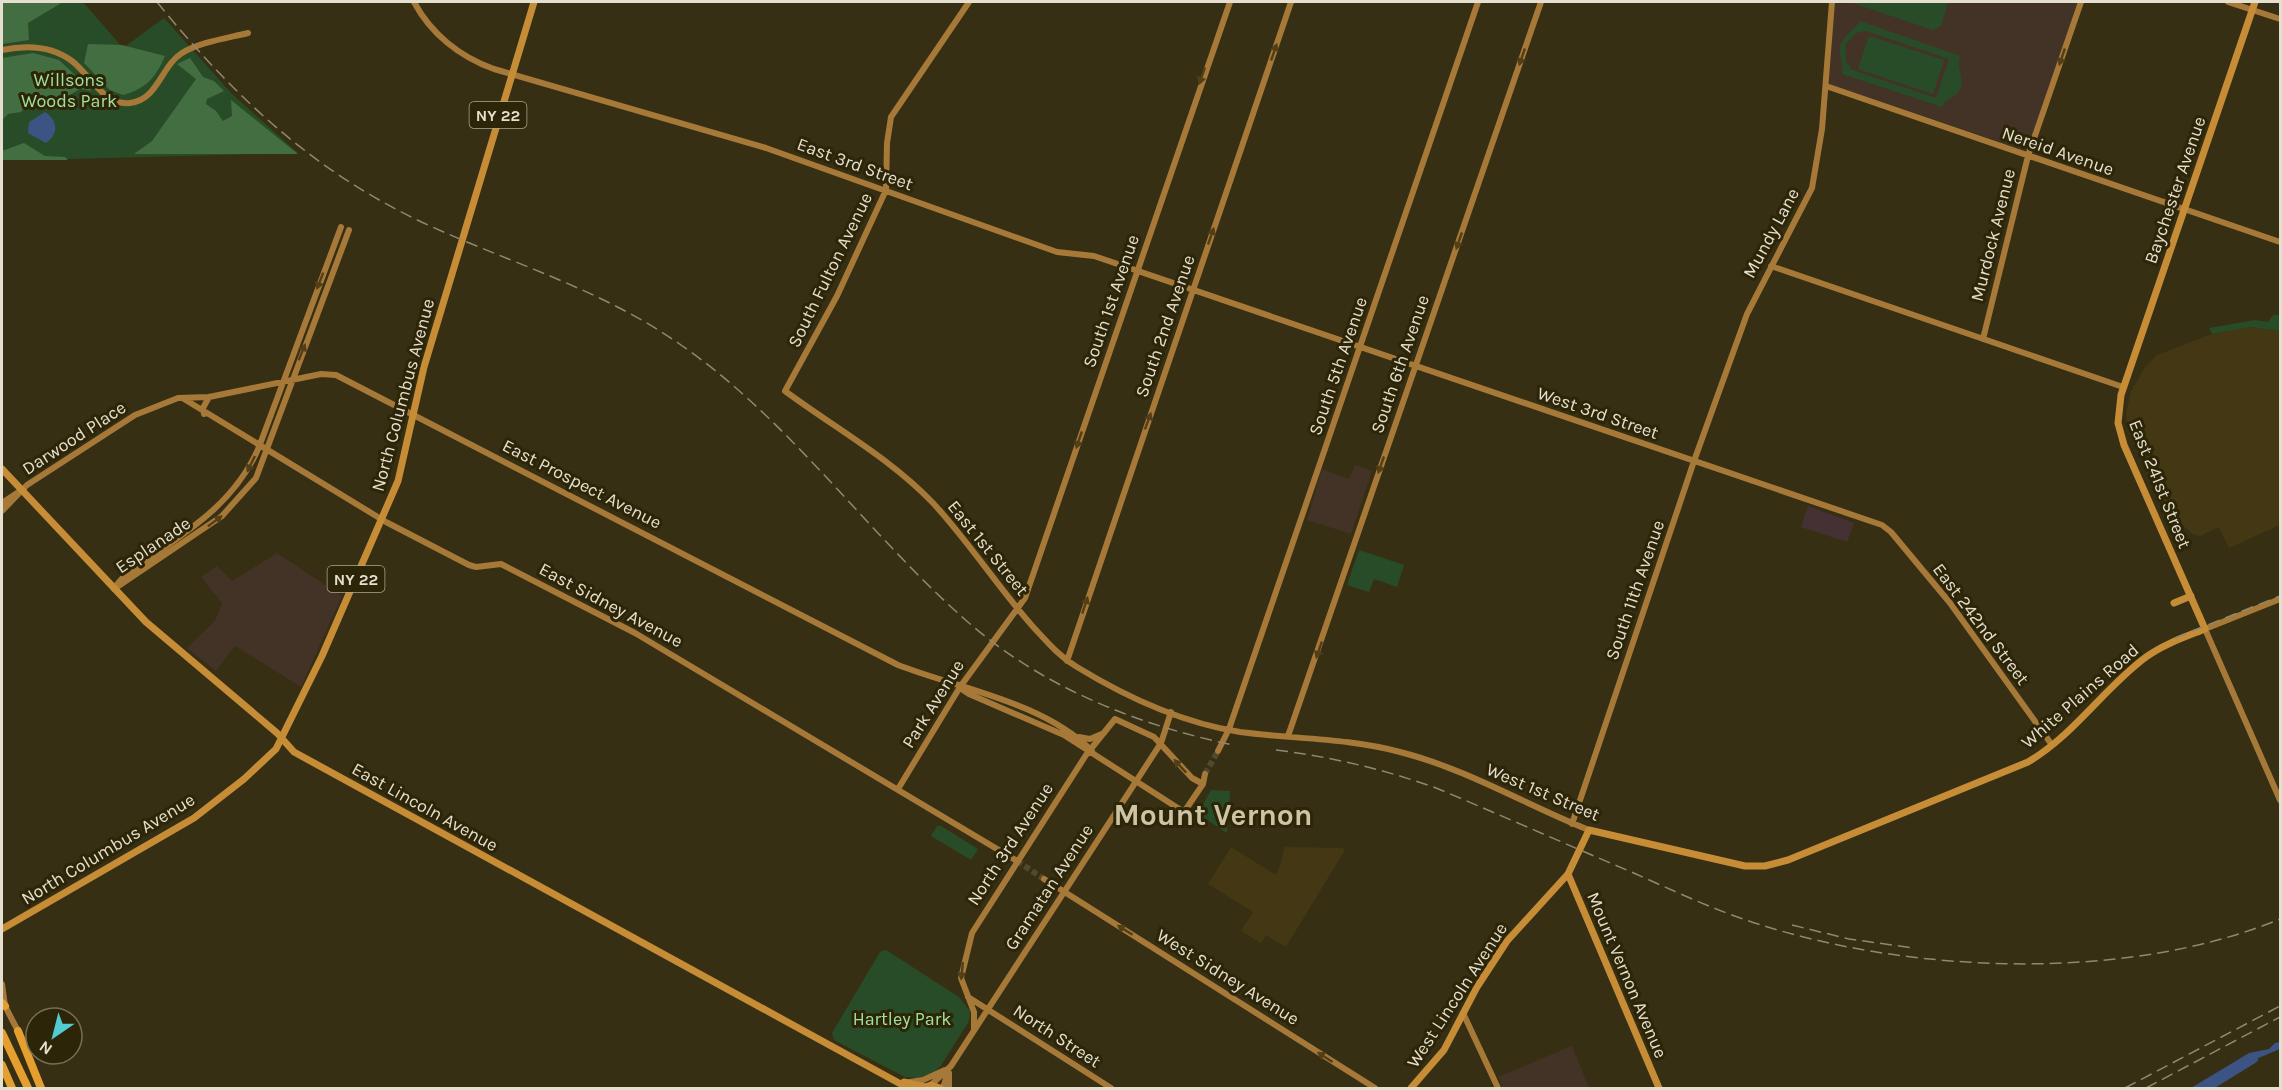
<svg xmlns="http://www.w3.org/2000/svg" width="2282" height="1090" font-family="Karla,sans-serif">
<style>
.built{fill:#433813}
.industrial{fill:#453134}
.education{fill:#433327}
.green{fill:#294c28;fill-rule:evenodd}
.forest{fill:#436e41}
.water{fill:#3b5484}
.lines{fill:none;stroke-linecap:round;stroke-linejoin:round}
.river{stroke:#3b5484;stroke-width:8}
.secondary-tunnel{stroke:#51492f;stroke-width:6;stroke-dasharray:6 3;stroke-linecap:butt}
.secondary{stroke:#a77939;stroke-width:6}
.primary{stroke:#c78d36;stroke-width:7}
.highway{stroke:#e59f2f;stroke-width:8}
.rail{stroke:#8f8872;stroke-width:1.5;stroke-dasharray:12 6;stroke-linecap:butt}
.oneway{fill:#523e17}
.labels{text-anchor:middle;stroke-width:6;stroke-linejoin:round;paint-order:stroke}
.shield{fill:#2d2508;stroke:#ada793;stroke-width:1.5}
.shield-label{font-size:16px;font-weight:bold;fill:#e4dfce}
.park-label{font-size:18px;fill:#a0e19c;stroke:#2d2508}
.street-label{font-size:18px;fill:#e4dfce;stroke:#2d2508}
.town-label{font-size:30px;font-weight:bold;fill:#cec4a4;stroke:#2d2508}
</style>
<rect width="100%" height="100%" fill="#372f13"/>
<path class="built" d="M2251 327 2280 331V525L2229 548 2219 527 2200 536 2193 534 2164 509 2129 433 2126 414 2131 391 2145 367 2157 355 2212 334Z
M1231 847 1276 875 1281 864 1284 847 1343 848 1345 850 1286 947 1266 935 1261 943 1241 931 1253 912 1208 884Z"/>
<path class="industrial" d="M1808 506 1854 523 1847 542 1801 527Z"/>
<path class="education" d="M1835 2H2078L2027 151 1829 84Z
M1355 465 1372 471 1351 534 1307 520 1322 469 1349 479Z
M277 553 342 596 301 687 235 646 216 671 187 648 215 621 222 603 201 577 217 566 232 581Z
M1572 1046 1589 1088H1503L1498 1077Z"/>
<path class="green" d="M2 2H83L123 48 164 18 232 94 298 153 69 159 2 156Z
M1850 2H1948L1941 26 1933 30Z
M1860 21 1960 56C1954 72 1975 88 1945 101L1942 107 1842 74C1845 64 1837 55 1841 44 1845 33 1856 30 1860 21ZM1866 31 1949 59 1936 98 1852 70 1846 61 1845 45 1856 33Z
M1869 36 1944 60 1933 94 1858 69Z
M2274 314 2280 316V331L2251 327 2212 334 2209 328 2255 320 2268 322Z
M1359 550 1404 565 1397 587 1374 579 1369 592 1347 585Z
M1211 790 1230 791 1227 833 1198 814Z
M937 826H941L978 849 971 860 931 836Z
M886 950 959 997 970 1011 969 1021 940 1067 934 1072 918 1078 905 1077 834 1040 832 1033 880 952Z"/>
<path class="forest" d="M2 2H63L28 23 29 40 2 44Z
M88 44 122 45 165 56C156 77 146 89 123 95L110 90 84 63Z
M33 53 59 60 92 91 80 89C74 92 69 96 63 99 48 104 32 98 21 112L8 114 2 120V58Z
M190 58 203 77 214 81 224 91 207 99 206 104 216 111 223 121 232 116 231 100 298 154H134L152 141 196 79 177 64Z
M24 143 45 156 65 157 68 160H2V151Z"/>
<path class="water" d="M45 112C58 120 59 134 46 143L28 133 29 122Z
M2280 1042V1049L2244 1064 2210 1088H2191L2249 1053 2269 1049 2275 1043Z"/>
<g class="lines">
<path class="river" d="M2207 1088 2254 1059"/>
<path class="secondary-tunnel" d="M1205 774 1218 751
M1017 861 1044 879"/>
<path class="secondary" d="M414 2C431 34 460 57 494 69L766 148 1057 252 1094 256 1882 525 1891 532 1950 603 2052 745
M969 2 891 117 887 143 886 190 837 296 785 391C835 428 890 458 933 503 970 543 999 589 1035 629 1048 643 1060 657 1077 667 1126 697 1183 723 1240 732 1293 739 1348 738 1400 752 1467 769 1526 805 1589 830
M2228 2 2280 19
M2 50C26 45 52 46 72 61 90 75 104 106 130 103 158 100 161 66 182 53 200 42 228 38 248 33
M1826 86 2280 242
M1771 266 2123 387
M1983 339 2028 156 2081 2
M184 399 386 522 469 565 476 567 501 564 635 633 1017 861
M204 414 203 408 209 397
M2 503 20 491
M2 511 27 485 135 415 178 398 209 397 321 374 336 375 898 665C960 689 1043 702 1092 751
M114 588 126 574C178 537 233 508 259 447L341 227
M114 589 222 516 256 478 349 230
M2280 599 2205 629 2280 800
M1067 661 1291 2
M960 688 969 694 1064 735 1184 812 1203 784 1205 774
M1288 736 1541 2
M1079 737 1090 739 1104 733
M1218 751 1229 729 1478 2
M898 789 960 687 1025 598 1230 2
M1572 824 1694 461 1747 314 1812 188 1822 129 1832 2
M1044 879 1375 1088
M2 984 5 1006 18 1031
M968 997 1111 1088
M1463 1013 1498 1088
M974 1030V1012L961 978 972 933 1086 755 1115 719 1154 737 1192 778 1203 784
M910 1082 923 1080 945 1070
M931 1085 951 1066 1161 743 1171 712
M943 1088 948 1072
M949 1088V1073"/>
<path class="primary" d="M2 469 146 622 277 733 294 752 908 1088
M2174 603 2191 596
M1568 874 1659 1088
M2 929 194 818 244 779 276 749 322 656 398 481 424 367 534 2
M904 1082 925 1087
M922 1088 931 1085 940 1088
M1411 1088 1444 1050 1477 987 1507 941 1568 874 1589 830 1745 866H1765L1788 860 2028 762C2074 735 2104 688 2146 657 2164 644 2185 637 2205 629L2124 445 2118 423 2121 395 2255 2"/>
<path class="highway" d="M2 1003 5 1006
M18 1031 41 1088
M2 1033 28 1088
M2 1065 12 1088"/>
<path class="rail" d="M157 2C234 97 315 173 428 225 513 264 603 290 681 345 791 421 869 536 969 623 1044 688 1138 725 1233 745
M2175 638 2280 596
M1276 750C1332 757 1383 769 1436 788 1503 816 1570 846 1636 874 1676 892 1717 911 1758 924 1914 974 2128 982 2280 919
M1792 925 1849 939 1913 948
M2125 1088 2280 1006
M2146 1088 2280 1017"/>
</g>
<defs><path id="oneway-solid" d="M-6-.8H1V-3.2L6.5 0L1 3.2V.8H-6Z" transform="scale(1.5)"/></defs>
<g class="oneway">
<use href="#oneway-solid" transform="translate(1274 52) rotate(-71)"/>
<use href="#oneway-solid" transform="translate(1522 57) rotate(109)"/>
<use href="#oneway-solid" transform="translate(2062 57) rotate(109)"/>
<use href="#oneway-solid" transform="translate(1202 76) rotate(109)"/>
<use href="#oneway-solid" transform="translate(1211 236) rotate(-71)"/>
<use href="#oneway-solid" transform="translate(1459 241) rotate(109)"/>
<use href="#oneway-solid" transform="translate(320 281) rotate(111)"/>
<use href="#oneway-solid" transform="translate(302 352) rotate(-69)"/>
<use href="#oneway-solid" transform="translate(1148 421) rotate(-70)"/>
<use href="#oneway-solid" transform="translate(1079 440) rotate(109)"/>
<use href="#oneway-solid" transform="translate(251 464) rotate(116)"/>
<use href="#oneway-solid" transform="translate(1381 465) rotate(109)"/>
<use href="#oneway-solid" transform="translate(215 521) rotate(-37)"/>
<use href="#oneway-solid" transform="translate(1085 605) rotate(-72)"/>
<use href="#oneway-solid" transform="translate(1319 650) rotate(109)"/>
<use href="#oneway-solid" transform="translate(1180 766) rotate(-133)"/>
<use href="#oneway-solid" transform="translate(1125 930) rotate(-148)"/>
<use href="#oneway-solid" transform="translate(962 971) rotate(96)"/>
<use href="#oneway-solid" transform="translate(1325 1057) rotate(-147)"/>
</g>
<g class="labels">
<g class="shield">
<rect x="469.5" y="102" width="57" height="26" rx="4.5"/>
<rect x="327.5" y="566" width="57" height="26" rx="4.5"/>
</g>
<g class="shield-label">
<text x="498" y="121">NY 22</text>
<text x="356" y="585">NY 22</text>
</g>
<g class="park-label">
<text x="69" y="86">Willsons<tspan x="69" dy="21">Woods Park</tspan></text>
<text x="902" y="1025">Hartley Park</text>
</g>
<g class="street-label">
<text transform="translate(2058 151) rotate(19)" y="6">Nereid Avenue</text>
<text transform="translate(855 164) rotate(20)" y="6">East 3rd Street</text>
<text transform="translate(2175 190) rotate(-71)" y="6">Baychester Avenue</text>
<text transform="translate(1771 233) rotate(-62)" y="6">Mundy Lane</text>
<text transform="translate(1993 235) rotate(-76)" y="6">Murdock Avenue</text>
<text transform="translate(830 270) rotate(-64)" y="6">South Fulton Avenue</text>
<text transform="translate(1111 301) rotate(-71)" y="6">South 1st Avenue</text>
<text transform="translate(1165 326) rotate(-71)" y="6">South 2nd Avenue</text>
<text transform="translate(1400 364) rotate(-71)" y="6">South 6th Avenue</text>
<text transform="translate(1338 366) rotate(-71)" y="6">South 5th Avenue</text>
<text transform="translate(403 395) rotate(-75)" y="6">North Columbus Avenue</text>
<text transform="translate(1598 413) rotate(19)" y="6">West 3rd Street</text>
<text transform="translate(74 438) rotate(-33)" y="6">Darwood Place</text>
<text transform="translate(582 484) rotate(27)" y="6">East Prospect Avenue</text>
<text transform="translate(2160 484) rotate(68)" y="6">East 241st Street</text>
<text transform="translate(153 545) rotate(-34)" y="6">Esplanade</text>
<text transform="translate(988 548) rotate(51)" y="6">East 1st Street</text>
<text transform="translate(1635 590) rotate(-71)" y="6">South 11th Avenue</text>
<text transform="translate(611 605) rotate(28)" y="6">East Sidney Avenue</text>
<text transform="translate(1981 624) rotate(53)" y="6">East 242nd Street</text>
<text transform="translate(2080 696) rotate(-41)" y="6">White Plains Road</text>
<text transform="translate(933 704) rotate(-58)" y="6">Park Avenue</text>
<text transform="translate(1543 792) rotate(23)" y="6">West 1st Street</text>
<text transform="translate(425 807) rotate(29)" y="6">East Lincoln Avenue</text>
<text transform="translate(1010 844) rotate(-57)" y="6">North 3rd Avenue</text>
<text transform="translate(108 849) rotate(-31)" y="6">North Columbus Avenue</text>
<text transform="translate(1049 887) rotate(-57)" y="6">Gramatan Avenue</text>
<text transform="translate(1627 975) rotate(67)" y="6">Mount Vernon Avenue</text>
<text transform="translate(1228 977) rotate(32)" y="6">West Sidney Avenue</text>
<text transform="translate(1457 995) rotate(-57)" y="6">West Lincoln Avenue</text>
<text transform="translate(1057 1036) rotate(33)" y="6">North Street</text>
</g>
<g class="town-label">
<text x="1213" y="825">Mount Vernon</text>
</g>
</g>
<rect width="2282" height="1090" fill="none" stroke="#e4dfce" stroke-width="6"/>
<g transform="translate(54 1036) rotate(215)"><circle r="28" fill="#2d2508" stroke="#766f57" stroke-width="1.5"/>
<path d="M0-4.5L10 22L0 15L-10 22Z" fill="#51ccd2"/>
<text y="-9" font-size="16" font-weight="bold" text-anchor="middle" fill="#e4dfce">N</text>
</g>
</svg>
